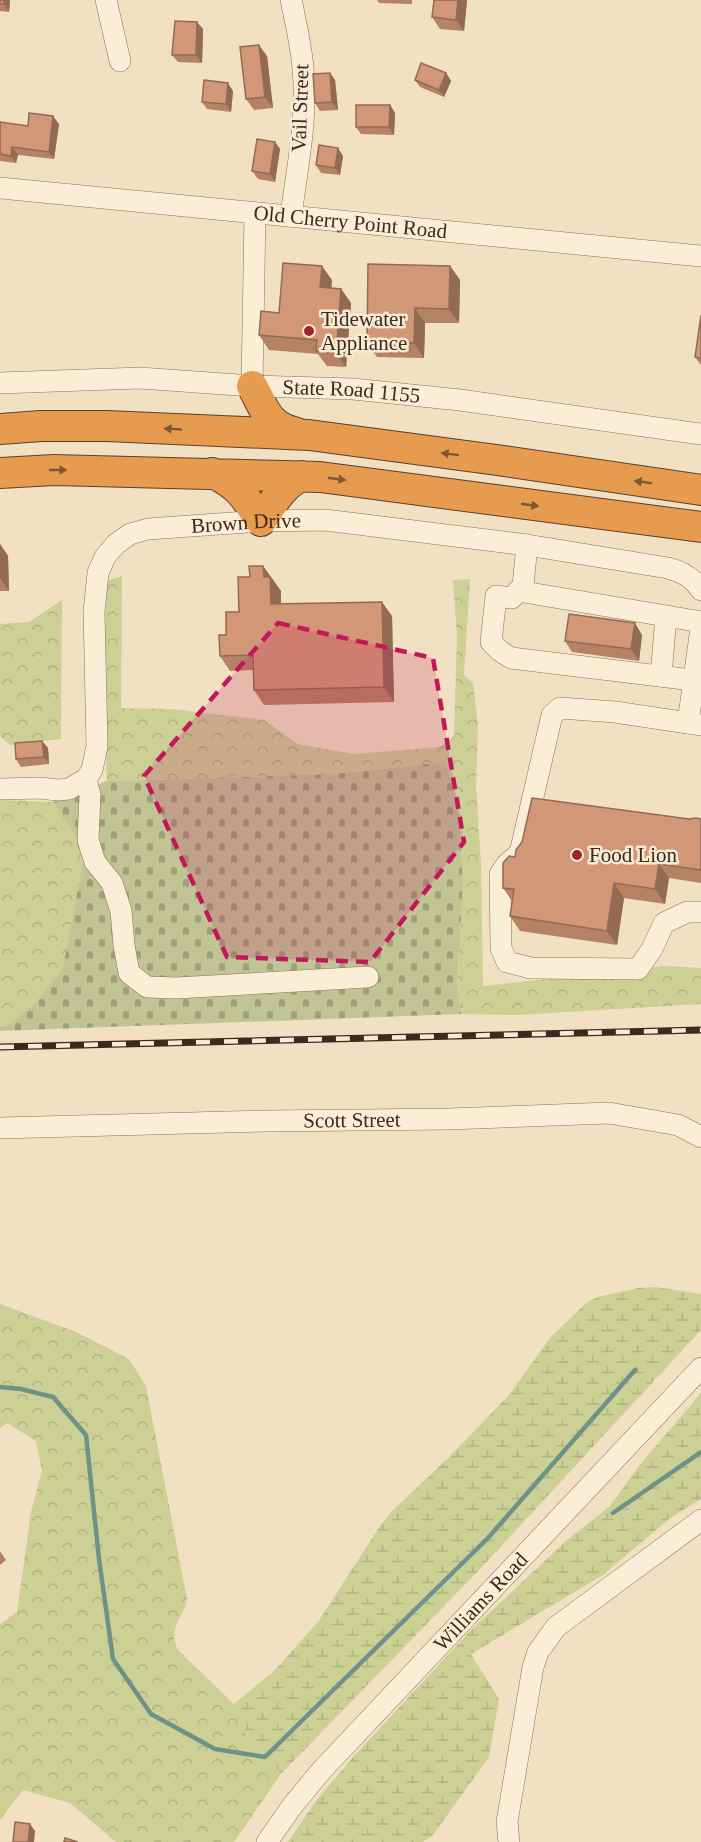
<svg xmlns="http://www.w3.org/2000/svg" width="701" height="1842" font-family="Georgia,serif">
<style>
.forest{fill:url(#forest-crowns)}
.wetland{fill:url(#wetland-marsh)}
.cemetery{fill:url(#cemetery-stones)}
.lines{fill:none;stroke-linecap:round;stroke-linejoin:round}
.stream{stroke:#6b9387;stroke-width:4.5}
.minor-casing{stroke:#8c7158;stroke-width:22}
.highway-casing{stroke:#5a3f2d;stroke-width:32}
.minor{stroke:#fbeed6;stroke-width:21}
.highway{stroke:#e69b4e;stroke-width:30}
.rail-casing{stroke:#3b2a1d;stroke-width:7}
.rail{stroke:#f8ebd3;stroke-width:4.5;stroke-dasharray:14;stroke-linecap:butt}
.wall{fill:#b58265}
.shaded-wall{fill:#936a53}
.building{fill:#d29776;stroke:#936a53;stroke-width:1.5}
.oneway{fill:#7f5731}
.marked{fill:#c2185b;fill-opacity:0.2;stroke:#c2185b;stroke-width:4.5;stroke-dasharray:12 8;stroke-linejoin:round}
.poi-dot{fill:#a0242b;stroke:#f8ebd3;stroke-width:2}
.labels{text-anchor:middle;stroke-width:5;stroke-linejoin:round;paint-order:stroke}
.street-label{font-size:21px;fill:#3b2a1d;stroke:#f8ebd3}
.poi-label{font-size:21px;fill:#3b2a1d;stroke:#f8ebd3;text-anchor:start}
</style>
<defs>
<pattern id="forest-crowns" width="20" height="18" patternUnits="userSpaceOnUse" patternTransform="scale(1.5)"><rect width="20" height="18" fill="#ccd095"/><path d="M2 6a3 3 0 1 1 6 0M12 15a3 3 0 1 1 6 0" fill="none" stroke="#b0b380"/></pattern>
<pattern id="wetland-marsh" width="20" height="14" patternUnits="userSpaceOnUse" patternTransform="scale(1.5)"><rect width="20" height="14" fill="#ccd095"/><path d="M1 5h8M5 5V1M11 12h8M15 12V8" fill="none" stroke="#b0b380"/></pattern>
<pattern id="cemetery-stones" width="16" height="16" patternUnits="userSpaceOnUse" patternTransform="scale(1.5)"><rect width="16" height="16" fill="#c1c495"/><path d="M2 7V4a2 2 0 0 1 4 0v3zM10 15v-3a2 2 0 0 1 4 0v3z" fill="#9e9f79"/></pattern>
</defs>
<rect width="100%" height="100%" fill="#f1e1c2"/>
<path class="forest" d="M122 576 121 708 171 709 264 720 298 744 354 754 440 747 454 736 457 635 453 580 470 579 464 675 473 683 478 726 476 786 481 863 483 986 665 966 701 968V1004L517 1015 461 1014 457 983 463 882 459 815 446 762 334 774 107 781 103 673 106 581Z
M62 600 61 739 10 745 0 736V624L29 622Z
M0 800 53 802 74 834 83 862 63 967 34 1004 9 1024 0 1027Z
M0 1304 76 1332 129 1359 146 1386 187 1599C183 1620 167 1628 178 1650L234 1704 243 1723 247 1737 281 1774 234 1842H116L70 1803 23 1790 0 1820V1624L17 1612 31 1512 42 1471 36 1441 7 1423 0 1428Z"/>
<path class="wetland" d="M656 1287 701 1294V1330L481 1568 281 1774 247 1737 243 1723 234 1704 274 1671 318 1622 378 1529 391 1512 448 1458 509 1395 550 1338 586 1303 597 1297 639 1288Z
M701 1393V1499L669 1519 603 1575 471 1654 499 1699 489 1757 433 1835 423 1842H288L315 1802 354 1756 470 1631 567 1540 610 1506 638 1467Z"/>
<path class="cemetery" d="M446 762 459 815 463 882 457 983 461 1014 0 1031V1027L9 1024 34 1004 63 967 83 862 74 834 53 802 107 781 334 774Z"/>
<g class="lines">
<path class="stream" d="M0 1387 21 1389 53 1397 86 1435 99 1559 113 1659 151 1714 215 1749 265 1757 488 1538 635 1370
M613 1513 701 1452"/>
<defs>
<g id="minor">
<path d="M106 0 120 61"/>
<path d="M291 0C296 23 301 45 303 68 308 117 297 168 291 216"/>
<path id="s1" d="M0 188 701 256"/>
<path id="s2" d="M0 383 140 378 252 386 353 389 460 400 701 434"/>
<path d="M252 386 255 213"/>
<path d="M527 545 523 586 512 598 496 596 491 642 500 651 511 658 701 681"/>
<path d="M518 591 701 622"/>
<path d="M661 676 666 616"/>
<path d="M688 723 615 712 560 708 552 715 520 853 507 864 500 874 501 948 507 962 531 968 638 969 652 949 664 923 687 912H701"/>
<path d="M700 725 688 723 701 628"/>
<path d="M86 779 90 795 88 840 95 862 112 883 121 911 124 945 129 973 147 987 176 988 368 977"/>
<path id="s3" d="M0 789 40 788 57 790 69 789 86 779 92 770 97 746 94 612 98 573 105 557 116 544 130 534 148 529 261 521 325 520 527 545 668 568C683 572 693 578 701 590"/>
<path id="s4" d="M0 1128 268 1121 449 1119 609 1113 678 1125 701 1137"/>
<path id="s5" d="M267 1842 293 1805 321 1771 701 1368"/>
<path d="M509 1842 507 1822 533 1667 538 1652 556 1627 701 1520"/>
</g>
<path id="highway" d="M252 386C266 411 267 426 297 433
M0 429 41 426H107L309 435 497 460 701 490
M0 473 54 470 320 477 701 527
M212 473C238 484 246 498 261 521 273 503 282 485 302 476"/>
</defs>
<use href="#minor" class="minor-casing"/>
<use href="#highway" class="highway-casing"/>
<use href="#minor" class="minor"/>
<use href="#highway" class="highway"/>
<defs>
<path id="rail" d="M0 1047 701 1030"/>
</defs>
<use href="#rail" class="rail-casing"/>
<use href="#rail" class="rail"/>
</g>
<path class="wall" d="M0 0H10L9 12 0 11Z
M377 0H412V4L379 3Z
M467 0 464 31 440 29 432 17Z
M203 29 202 63 178 62 172 55Z
M267 56 273 108 254 110 246 99Z
M330 73 335 80 338 110 320 111 315 103Z
M446 73 451 81 444 97 420 87 415 80Z
M233 91 231 112 207 109 202 102Z
M390 105 395 113 394 135 361 134 356 127Z
M0 122 28 126 59 124 54 159 18 155 16 163 0 161Z
M275 142 280 149 275 182 258 179 252 171Z
M343 156 340 175 321 173 316 165Z
M450 266 460 280 459 323H425L424 358 377 357 367 343Z
M332 280 331 288 341 289 351 303 346 367 327 366 318 354 269 350 259 335 279 313Z
M701 315V365L695 357Z
M0 544 8 556 9 591H0Z
M263 566 281 591V604L392 616 394 702 264 705 254 690 253 670 230 671 220 656 226 635 239 612 250 577Z
M642 635 639 661 572 652 565 641Z
M42 741 48 748 49 764 21 767 16 759Z
M689 819H701V883L669 878 665 904 624 898 617 945 520 931 510 916 512 901 503 888 515 857 522 842Z
M0 1551 6 1560 0 1565Z"/>
<path class="shaded-wall" d="M4 0H10L9 12 4 4Z
M458 0H467L464 31 456 20Z
M197 22 203 29 202 63 196 55Z
M259 45 267 56 273 108 265 97Z
M330 73 335 80 338 110 332 102Z
M446 73 451 81 444 97 439 90Z
M228 83 233 91 231 112 226 104Z
M390 105 395 113 394 135 389 127Z
M53 116 59 124 54 159 49 152Z
M275 142 280 149 275 182 270 174Z
M12 147 18 155 16 163 11 156Z
M338 148 343 156 340 175 335 168Z
M322 266 332 280 330 302 320 287Z
M450 266 460 280 459 323 449 309Z
M341 289 351 303 346 367 336 353Z
M415 308 425 323 424 358 414 343Z
M0 544 8 556 9 591 0 578Z
M263 566 281 591V619L271 604 264 577Z
M382 602 392 616 394 702 384 687Z
M635 623 642 635 639 661 631 649Z
M42 741 48 748 49 764 44 757Z
M659 864 669 878 665 904 655 889Z
M614 883 624 898 617 945 607 931Z
M30 1824 35 1831 34 1842H28Z"/>
<path class="building" d="M0 0H4V4H0Z
M434 0H458L456 20 432 17Z
M175 21 197 22 196 55H172Z
M259 45 265 97 246 99 240 47Z
M421 63 446 73 439 90 415 80Z
M330 73 332 102 315 103 313 74Z
M204 80 228 83 226 104 202 102Z
M356 105H390L389 127H356Z
M29 113 53 116 49 152 12 147 11 156 0 154V122L28 126Z
M257 139 275 142 270 174 252 171Z
M319 145 338 148 335 168 316 165Z
M283 263 322 266 320 287 341 289 336 353 316 351 317 340 259 335 261 311 279 313Z
M368 264 450 266 449 309 415 308 414 343H367Z
M701 315V358L695 357Z
M249 566H263L264 577H270L271 604 382 602 384 687 254 690 253 655 220 656 219 635H226V612H239L238 577H250Z
M569 614 635 623 631 649 565 641Z
M42 741 44 757 16 759 15 743Z
M532 798 689 819 696 818 701 819V870L659 864 655 889 614 883 607 931 510 916 514 889 503 888V863L509 856 515 857 516 850 522 842Z
M15 1822 30 1824 28 1842H13Z
M65 1838 78 1842H64Z"/>
<defs><path id="oneway-solid" d="M-6-.8H1V-3.2L6.5 0L1 3.2V.8H-6Z" transform="scale(1.5)"/></defs>
<g class="oneway">
<use href="#oneway-solid" transform="translate(173 429) rotate(-177)"/>
<use href="#oneway-solid" transform="translate(450 454) rotate(-173)"/>
<use href="#oneway-solid" transform="translate(58 470)"/>
<use href="#oneway-solid" transform="translate(337 479) rotate(8)"/>
<use href="#oneway-solid" transform="translate(643 482) rotate(-172)"/>
<use href="#oneway-solid" transform="translate(530 505) rotate(8)"/>
</g>
<path class="marked" d="M278 623 433 658 464 842 370 962 227 957 144 776Z"/>
<g class="poi-dot">
<circle cx="309" cy="331" r="6"/>
<circle cx="577" cy="855" r="6"/>
</g>
<g class="labels">
<g class="street-label">
<text transform="translate(300 108) rotate(-88)" y="7">Vail Street</text>
<text dy="7" stroke="none"><textPath href="#s1" startOffset="352">Old Cherry Point Road</textPath></text>
<text dy="7" stroke="none"><textPath href="#s2" startOffset="352">State Road 1155</textPath></text>
<text dy="7" stroke="none"><textPath href="#s3" startOffset="466">Brown Drive</textPath></text>
<text dy="7" stroke="none"><textPath href="#s4" startOffset="352">Scott Street</textPath></text>
<text dy="7" stroke="none"><textPath href="#s5" startOffset="322">Williams Road</textPath></text>
</g>
<g class="poi-label">
<text x="321" y="326">Tidewater<tspan x="321" dy="24">Appliance</tspan></text>
<text x="589" y="862">Food Lion</text>
</g>
</g>
</svg>
